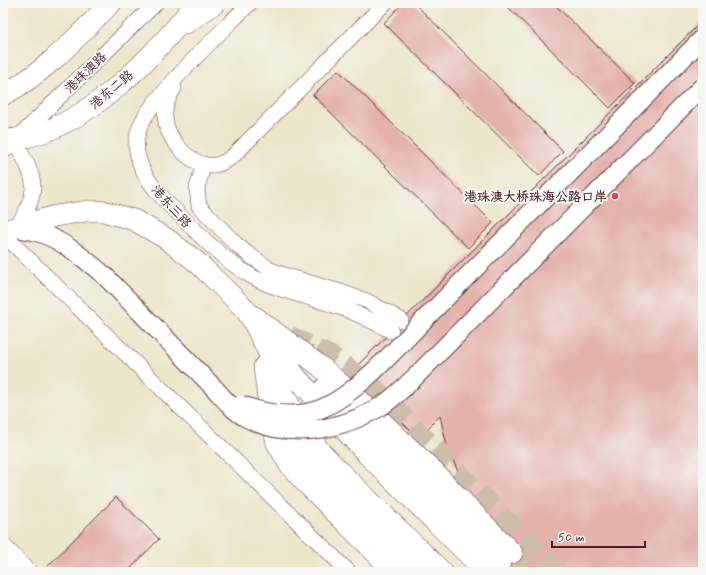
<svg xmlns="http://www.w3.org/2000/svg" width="706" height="575" font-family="Mynerve,'LXGW WenKai TC',sans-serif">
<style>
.building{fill:#e4b1ab}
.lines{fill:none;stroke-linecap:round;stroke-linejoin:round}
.highway-tunnel{stroke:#ccbeab;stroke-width:21;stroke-dasharray:21 10;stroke-linecap:butt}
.minor-casing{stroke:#623d43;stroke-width:16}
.major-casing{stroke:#623d43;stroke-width:20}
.highway-casing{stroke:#623d43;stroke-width:22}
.minor{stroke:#fff;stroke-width:15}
.major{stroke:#fff;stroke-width:18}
.highway{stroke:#fff;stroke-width:21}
.major-bridge-casing{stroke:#623d43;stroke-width:20;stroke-linecap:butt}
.major-bridge{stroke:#fff;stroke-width:18}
.poi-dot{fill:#d1495b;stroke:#f6f6f2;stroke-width:1.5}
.labels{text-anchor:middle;stroke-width:4;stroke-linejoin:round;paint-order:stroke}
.street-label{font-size:13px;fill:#4a1f2b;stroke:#f6f6f2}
.poi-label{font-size:13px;font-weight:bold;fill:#4a1f2b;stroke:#f6f6f2;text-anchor:end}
</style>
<rect width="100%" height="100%" fill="#f6f6f2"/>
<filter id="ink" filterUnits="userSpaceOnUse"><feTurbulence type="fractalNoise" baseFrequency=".025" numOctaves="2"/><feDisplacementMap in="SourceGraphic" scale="8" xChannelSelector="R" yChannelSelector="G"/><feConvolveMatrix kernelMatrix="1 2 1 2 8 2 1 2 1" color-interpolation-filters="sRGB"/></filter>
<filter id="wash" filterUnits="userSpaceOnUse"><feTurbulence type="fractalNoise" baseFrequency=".012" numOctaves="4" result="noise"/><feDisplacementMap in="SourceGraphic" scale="16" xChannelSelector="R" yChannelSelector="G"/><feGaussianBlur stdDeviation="0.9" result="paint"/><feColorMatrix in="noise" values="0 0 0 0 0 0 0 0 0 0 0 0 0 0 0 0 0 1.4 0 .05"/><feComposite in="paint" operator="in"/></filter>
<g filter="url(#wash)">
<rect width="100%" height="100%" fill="#ece6cb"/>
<g id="blocks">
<path class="building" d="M403 3H414L563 151 539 176 384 23Z
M504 3H553L635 83 610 108Z
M703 20V572H490L469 497 447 446 440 416 418 438 351 372Z
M338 70 493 223 468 248 313 95Z
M116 497 159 539 127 572H42Z"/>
</g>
</g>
<g filter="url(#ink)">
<use href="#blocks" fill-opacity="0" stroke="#623d43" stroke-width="1"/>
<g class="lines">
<path class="highway-tunnel" d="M289 336 332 357 372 386 557 572
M512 553 531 572"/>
<defs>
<path id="minor" d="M250 3C223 30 195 56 170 85 158 99 143 114 138 133 135 144 137 157 142 168 151 188 167 203 182 217 203 239 226 262 253 277 280 292 308 296 336 306 356 312 374 322 391 331
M174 88C169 96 164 107 165 117 166 137 187 162 207 165 216 167 225 162 232 157L385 3
M14 140C36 180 42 188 16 228
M3 152 156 3
M204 164 197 188 199 206 237 245 248 254 271 270 284 275 344 293 367 301 401 320
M3 234 349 572"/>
<path id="major" d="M554 189 703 38
M16 228C23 229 30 230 37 232 62 239 86 260 105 276L216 390"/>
<path id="highway" d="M186 23 215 3
M3 95C46 72 77 37 111 3
M3 140C77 139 153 58 196 3
M3 231 55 216 87 211H103L134 220 167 239 198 263 246 310 254 323 270 355 282 391 296 417 319 450 341 473 442 572
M255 317 321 367 361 402 429 467 512 553
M273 343 295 376 367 454 486 572
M264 367 269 406 277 443 289 464 304 481 395 572
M325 388 386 446 500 563
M285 411C289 431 294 441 306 458L420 572
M3 549 26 572"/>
</defs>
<use href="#minor" class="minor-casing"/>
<use href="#major" class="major-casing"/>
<use href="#highway" class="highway-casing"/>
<use href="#minor" class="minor"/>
<use href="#major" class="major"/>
<use href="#highway" class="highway"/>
<defs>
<path id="major-bridge" d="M216 390C225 400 234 411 245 417 286 440 339 431 378 408 391 401 402 389 413 379L703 86
M241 405C266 414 292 419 318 410 354 397 397 348 424 320 467 276 511 233 554 189"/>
</defs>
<use href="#major-bridge" class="major-bridge-casing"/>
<use href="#major-bridge" class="major-bridge"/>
</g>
</g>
<circle class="poi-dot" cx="615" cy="196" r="4"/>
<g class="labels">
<g class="street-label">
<text transform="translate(85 72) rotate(-44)" y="5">港珠澳路</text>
<text transform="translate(111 89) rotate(-40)" y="5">港东二路</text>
<text transform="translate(172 206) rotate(48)" y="5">港东三路</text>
</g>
<g class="poi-label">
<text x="607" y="201">港珠澳大桥珠海公路口岸</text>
</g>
</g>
<rect width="706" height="575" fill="none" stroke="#f6f6f2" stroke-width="16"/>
<path d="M552 541v6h93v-6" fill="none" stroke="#4a1f2b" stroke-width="2"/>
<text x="558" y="541" font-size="12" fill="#4a1f2b" stroke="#f6f6f2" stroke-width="3" paint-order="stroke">50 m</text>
</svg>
